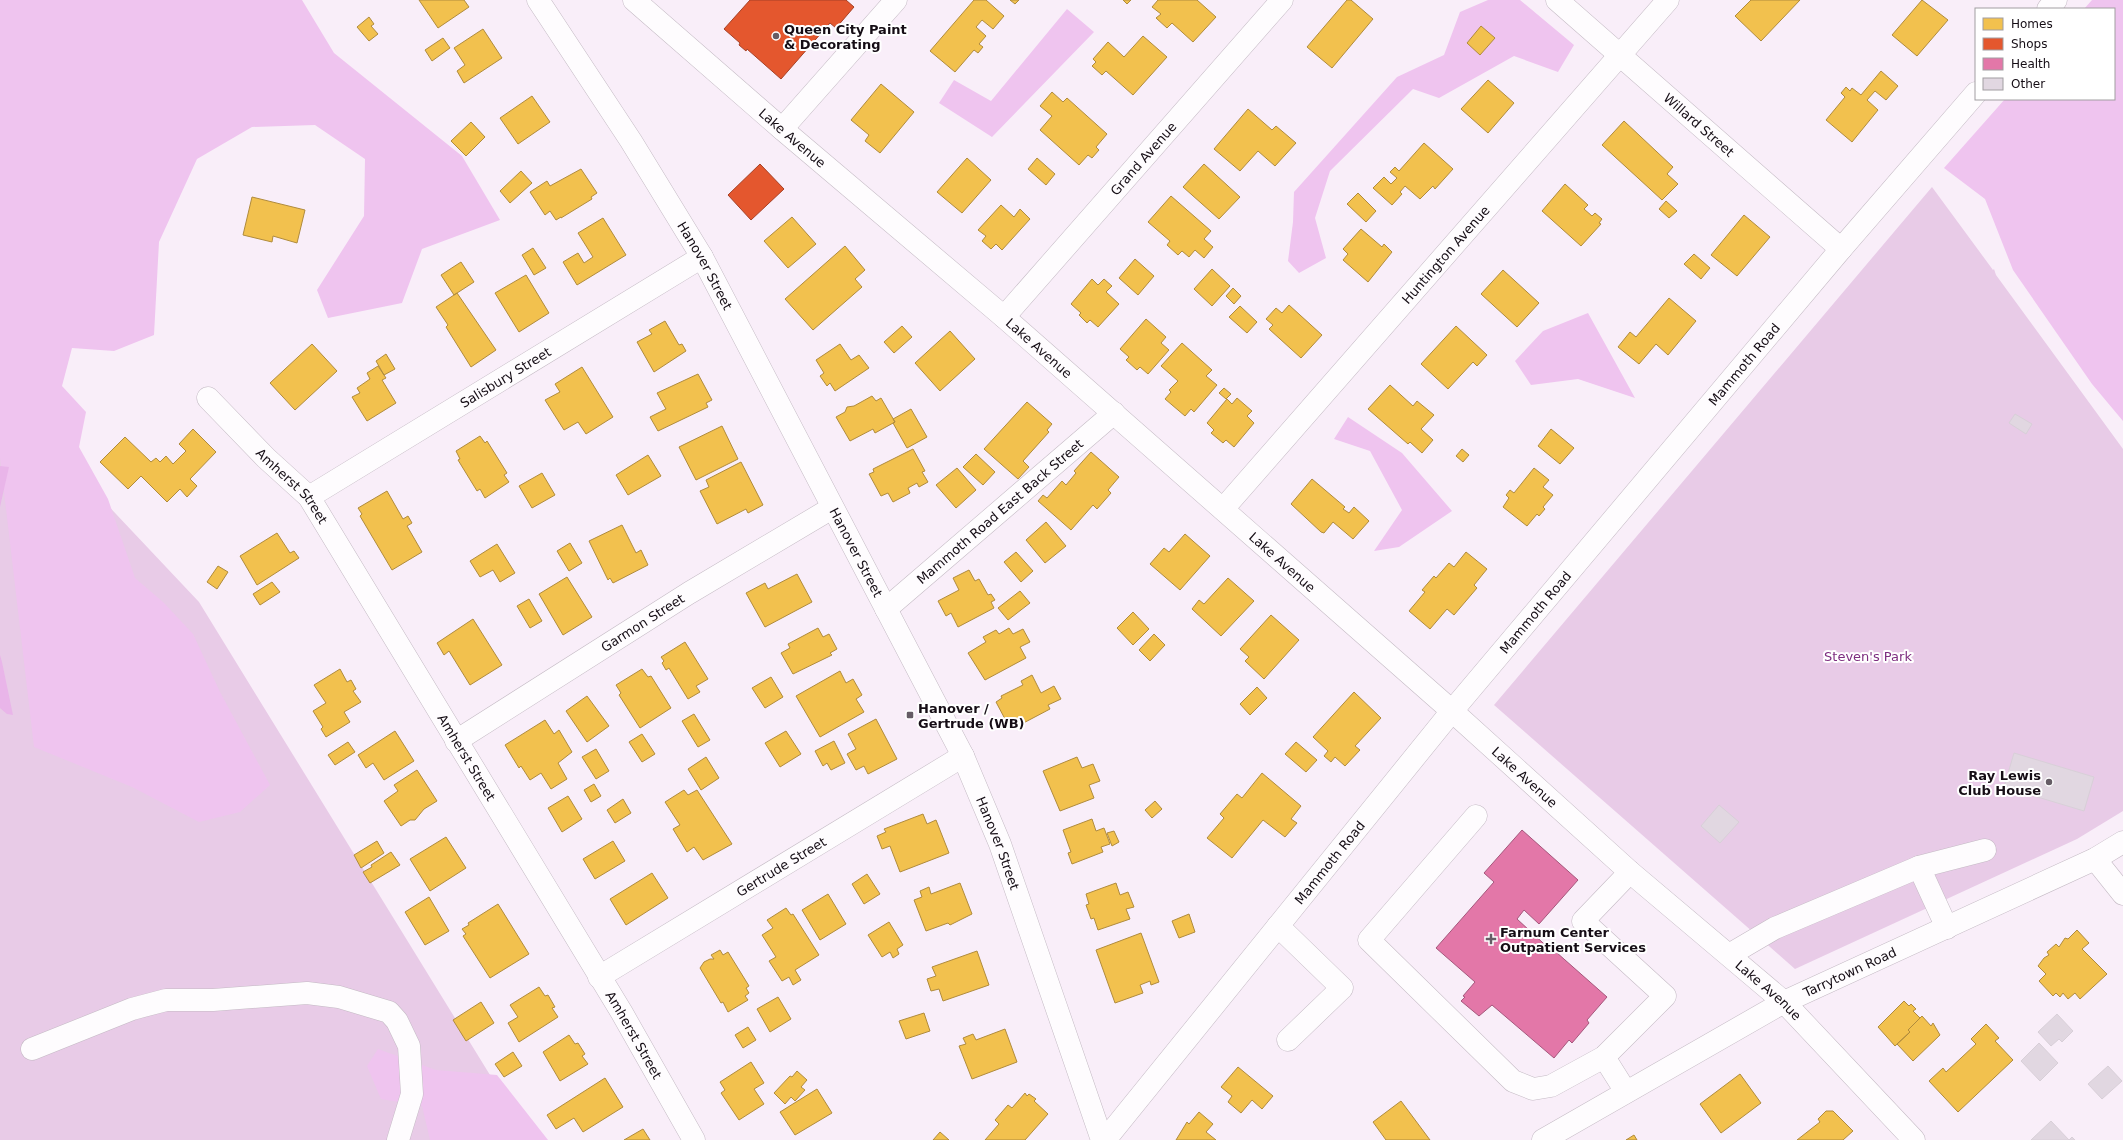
<svg xmlns="http://www.w3.org/2000/svg" width="2123" height="1140" font-family="'DejaVu Sans',sans-serif">
<style>
.green{fill:#e8cbe7}
.forest{fill:#efc4ef}
.water{fill:#e9b5e9}
.homes{fill:#f2c14e;stroke:#b08b3d}
.shops{fill:#e4572e;stroke:#a64126}
.health{fill:#e377a8;stroke:#a5577c}
.building{fill:#e1d7e1;stroke:#d8cfd8}
.lines{fill:none;stroke-linecap:round;stroke-linejoin:round}
.minor-casing{stroke:#c4bac4;stroke-width:23}
.major-casing{stroke:#c4bac4;stroke-width:23}
.minor{stroke:#fefcfe;stroke-width:22}
.major{stroke:#fefcfe;stroke-width:22}
.poi-dot{fill:#655c65;stroke:#fff;stroke-width:1.5}
.labels{text-anchor:middle;stroke-width:4;stroke-linejoin:round;paint-order:stroke}
.poi-label{font-size:13px;font-weight:bold;fill:#150d15;stroke:#fff;text-anchor:start}
.street-label{font-size:13px;fill:#150d15;stroke:#fff}
.park-label{font-size:13px;fill:#7d2d7f;stroke:#fff}
</style>
<rect width="100%" height="100%" fill="#f9eef9"/>
<path class="green" d="M1932 187 1993 270 1994 269 1996 275 2123 449V811L2077 839 1795 969 1494 705Z
M0 391 199 602 530 1140H0Z"/>
<path class="forest" d="M0 0H302L334 53 462 156 500 220 422 249 402 303 328 318 317 290 364 216 365 159 315 125 252 127 197 159 159 242 154 335 114 351 72 348 62 386 86 412 79 447 108 499 135 578 163 602 193 634 220 692 270 785 240 812 199 822 132 787 34 747 0 458Z
M1488 0H1520L1574 45 1558 72 1514 56 1439 98 1413 89 1330 171 1315 218 1326 258 1299 273 1288 261 1293 222 1294 192 1397 77 1444 55 1460 12Z
M2092 0H2123V421L2092 384 2013 270 1985 199 1944 168 2005 99H2114V9H2084Z
M1067 9 1094 32 992 137 939 103 954 80 991 101Z
M1588 313 1635 398 1578 379 1531 385 1515 361 1543 331Z
M1348 417 1402 453 1452 511 1399 547 1374 551 1402 510 1370 451 1334 439Z
M378 1049 436 1070 497 1075 548 1140H430L422 1106 381 1099 367 1066Z"/>
<path class="water" d="M0 466 9 467 0 507Z
M0 655 2 662 13 715 7 714 0 708Z"/>
<path class="homes" d="M419 0H464L469 7 438 28Z
M974 0H986L1004 16 993 29 982 20 976 27 986 36 979 44 983 47 978 53 974 50 955 72 930 51Z
M1010 0H1019L1015 4Z
M1123 0H1131L1127 4Z
M1158 0H1197L1216 17 1193 42 1172 23 1167 28 1156 18 1161 14 1152 7Z
M1347 0H1351L1373 19 1332 68 1307 47Z
M1751 0H1800L1761 41 1735 16Z
M1922 0 1948 20 1917 56 1892 35Z
M369 17 374 24 371 26 378 34 369 41 357 27Z
M1481 26 1495 38 1480 55 1467 43Z
M483 29 502 58 464 83 457 71 465 65 454 48Z
M1143 36 1167 57 1133 95 1106 71 1102 75 1092 66 1096 62 1093 59 1108 42 1124 57Z
M443 38 450 48 432 61 425 50Z
M1881 71 1898 86 1886 100 1875 91 1867 100 1878 110 1852 142 1826 120 1845 97 1841 93 1846 87 1850 91 1852 88 1861 95Z
M1488 80 1514 103 1488 133 1461 109Z
M881 84 914 112 880 153 865 141 869 135 851 120Z
M1052 92 1063 102 1067 98 1107 134 1096 147 1099 150 1092 158 1088 155 1079 165 1040 130 1052 116 1040 106Z
M532 96 550 122 518 144 500 118Z
M1248 109 1272 130 1276 126 1296 143 1275 166 1258 151 1240 171 1214 149Z
M1624 121 1673 167 1667 174 1678 184 1662 200 1602 145Z
M471 122 485 137 466 156 451 141Z
M1424 143 1453 169 1435 189 1433 186 1420 199 1405 186 1400 192 1402 194 1392 205 1373 188 1384 177 1391 184 1397 178 1390 172 1395 167 1399 171Z
M967 158 991 180 962 213 937 192Z
M1037 158 1055 174 1046 185 1028 169Z
M1204 164 1240 197 1219 219 1183 187Z
M581 169 597 193 591 197 592 199 561 218V217L556 220 550 211 545 215 530 192 547 181 550 186Z
M521 171 532 183 510 203 500 191Z
M1565 184 1588 205 1584 209 1592 216 1595 213 1602 219 1599 223 1601 224 1581 246 1542 211Z
M1358 193 1376 211 1366 222 1347 204Z
M1171 196 1211 231 1204 239 1213 247 1204 258 1195 250 1189 257 1182 251 1178 255 1167 245 1170 241 1148 222Z
M252 197 305 210 297 243 273 236 272 242 243 235Z
M1666 201 1677 211 1669 218 1659 209Z
M1001 205 1014 217 1020 209 1030 219 1002 250 996 244 991 249 982 241 986 236 978 230Z
M1744 215 1770 237 1737 276 1711 255Z
M792 217 816 244 788 268 764 241Z
M603 218 626 255 577 285 563 262 578 253 584 263 593 257 578 233Z
M1361 229 1382 247 1384 244 1392 252 1368 282 1343 260 1348 254 1343 249Z
M845 246 865 270 855 279 862 287 813 330 785 299Z
M533 248 546 268 534 275 522 255Z
M1694 254 1710 268 1701 279 1684 264Z
M1135 259 1154 276 1138 295 1119 278Z
M461 262 474 282 454 295 441 275Z
M1212 269 1230 286 1212 306 1194 289Z
M1503 270 1539 303 1517 327 1481 294Z
M526 275 549 313 519 332 495 293Z
M1092 279 1098 285 1104 279 1112 286 1106 292 1119 304 1098 327 1090 320 1087 323 1079 315 1081 313 1071 304Z
M1233 288 1241 296 1234 304 1226 296Z
M457 293 496 350 471 367 446 327 448 325 436 307Z
M1669 298 1696 321 1668 355 1656 344 1639 364 1618 347 1630 332 1636 337Z
M1289 305 1322 335 1301 358 1269 329 1273 325 1266 319 1276 308 1282 313Z
M1240 306 1257 322 1247 333 1229 317Z
M1146 319 1166 337 1161 343 1169 350 1148 374 1140 367 1137 370 1126 360 1129 357 1120 349Z
M665 321 679 345 682 344 686 351 654 372 637 342 652 334 649 330Z
M902 326 912 337 894 353 884 342Z
M1456 326 1487 355 1477 366 1473 362 1448 389 1421 364Z
M950 331 975 359 940 391 915 363Z
M1182 343 1212 370 1206 376 1217 385 1194 412 1191 409 1185 416 1165 399 1171 392 1169 390 1178 381 1161 366Z
M312 344 337 371 295 410 270 383Z
M840 344 851 360 859 355 869 368 835 391 830 383 827 386 820 376 824 373 816 360Z
M386 354 395 369 384 375 376 361Z
M378 366 386 378 382 380 396 403 367 421 352 397 360 393 357 388 370 379 367 373Z
M582 367 613 417 586 434 578 422 564 430 545 400 560 392 555 384Z
M698 374 712 400 706 403 708 407 658 431 650 417 666 409 657 393Z
M1390 385 1413 406 1417 401 1434 415 1421 429 1433 440 1422 453 1410 442 1408 444 1368 409Z
M1224 388 1231 394 1226 399 1219 393Z
M872 396 876 401 881 398 895 422 875 433 873 429 850 441 836 417 845 412 847 407 854 406Z
M1237 398 1252 411 1247 416 1254 423 1234 447 1226 440 1223 443 1211 433 1214 430 1207 423 1227 399 1232 404Z
M1027 402 1052 424 1047 430 1049 432 1023 461 1029 467 1018 479 984 449Z
M911 409 927 437 907 448 893 423 895 422 893 419Z
M722 426 738 459 696 480 679 447Z
M193 429 216 452 190 479 197 486 187 497 180 489 167 502 141 476 128 489 100 462 125 437 151 462 156 458 160 462 166 456 173 464 186 451 179 444Z
M1551 429 1574 448 1560 464 1538 446Z
M480 436 485 443 487 441 507 473 504 475 509 482 485 498 480 489 477 491 458 460 460 459 456 451Z
M913 449 925 471 922 472 928 482 919 487 917 483 908 488 910 493 893 502 888 493 881 496 869 474 874 472 873 469Z
M1462 449 1469 455 1463 462 1456 456Z
M1091 452 1119 477 1108 490 1111 493 1097 509 1093 505 1071 530 1038 501 1043 495 1047 498 1062 481 1066 485 1076 473 1074 471Z
M976 454 995 472 983 485 963 467Z
M648 455 661 476 628 495 616 475Z
M741 462 763 505 748 513 746 509 717 524 700 491 709 487 706 480Z
M957 468 976 490 956 508 936 485Z
M1534 468 1549 480 1543 487 1553 495 1543 507 1545 509 1539 516 1537 514 1527 526 1503 507 1509 498 1506 495 1510 490 1514 493Z
M542 473 555 495 532 508 519 486Z
M1312 479 1345 507 1343 509 1349 513 1354 507 1369 521 1353 539 1333 522 1324 533 1321 532 1291 504Z
M387 491 403 519 408 516 412 523 407 526 422 552 392 570 360 516 362 514 358 508Z
M1046 522 1066 546 1045 563 1026 540Z
M622 525 636 553 641 550 648 565 613 583 610 578 608 580 589 541Z
M277 533 290 553 294 551 299 558 257 585 240 556Z
M1185 534 1210 556 1180 590 1150 564 1164 548 1169 552Z
M570 543 582 563 569 571 557 551Z
M497 544 515 573 500 582 493 570 480 577 470 561Z
M1016 552 1033 571 1021 582 1004 562Z
M1466 552 1487 569 1474 585 1477 588 1454 615 1447 609 1430 629 1409 611 1425 592 1422 590 1434 576 1436 578 1449 563 1454 567Z
M218 566 228 572 217 589 207 582Z
M969 570 975 581 979 579 988 595 991 594 995 600 991 602 994 608 958 627 951 613 946 616 938 601 959 590 953 578Z
M797 574 812 602 765 627 746 593 765 583 768 589Z
M567 577 592 617 563 635 539 594Z
M1228 578 1254 601 1221 636 1192 609 1199 600 1204 604Z
M272 582 280 592 260 605 253 594Z
M1020 591 1030 603 1008 620 998 608Z
M529 599 542 621 530 628 517 606Z
M1133 612 1149 629 1133 645 1117 628Z
M1271 615 1299 640 1264 679 1245 661 1249 657 1240 649Z
M473 619 502 665 470 685 449 651 444 655 437 643Z
M818 628 823 637 829 634 837 649 830 653 832 655 793 674 781 653 790 648 788 644Z
M1009 628 1013 634 1023 629 1030 642 1020 647 1026 658 985 680 968 653 986 642 983 637 996 630 999 634Z
M1154 634 1165 645 1150 661 1139 650Z
M685 642 708 679 696 686 700 692 688 699 669 668 666 670 662 663 664 661 661 657Z
M340 669 347 682 351 680 356 689 353 691 361 702 344 712 350 722 326 737 321 729 323 727 313 711 326 703 314 685Z
M642 669 648 677 651 676 671 708 640 728 619 695 621 693 616 685Z
M840 671 846 683 853 679 862 695 856 699 864 712 820 737 796 696Z
M1032 675 1041 693 1054 686 1061 699 1048 705 1050 709 1014 728 1008 717 1005 719 996 702 1002 698 1001 696 1023 685 1021 681Z
M771 677 783 697 765 708 752 688Z
M1257 687 1267 698 1250 715 1240 704Z
M1354 692 1381 718 1355 746 1360 750 1345 766 1335 757 1331 762 1324 756 1328 751 1313 737Z
M587 696 609 726 587 742 566 711Z
M694 714 710 740 698 747 682 721Z
M876 719 897 759 868 774 864 766 856 770 847 754 856 749 848 734Z
M545 720 554 734 559 730 572 752 558 763 567 779 551 789 541 773 530 780 521 766 519 768 505 745Z
M395 731 414 761 384 780 373 763 366 768 358 755Z
M786 731 801 754 780 767 765 743Z
M642 734 655 754 642 762 629 742Z
M834 741 845 763 831 770 827 763 823 766 815 751Z
M348 742 355 752 335 765 328 755Z
M1296 742 1317 760 1306 772 1285 754Z
M596 749 609 771 596 779 582 757Z
M706 757 719 778 701 790 688 769Z
M1077 757 1082 768 1093 764 1100 781 1089 785 1094 798 1060 811 1043 771Z
M417 770 437 801 424 809 415 820H410L401 826 384 801 398 791 394 785Z
M1262 773 1301 806 1291 819 1297 823 1285 837 1263 820 1232 858 1207 838 1224 818 1220 814 1237 794 1242 798Z
M594 784 601 796 591 802 584 790Z
M684 790 688 795 697 790 732 844 703 860 694 847 687 852 673 829 680 825 665 802Z
M568 796 582 819 562 832 548 808Z
M623 799 631 813 615 823 607 810Z
M1155 801 1162 809 1152 818 1145 810Z
M923 814 927 824 936 820 949 853 900 872 890 846 882 849 877 836 886 832 884 829Z
M1092 819 1096 831 1104 828 1110 844 1101 847 1103 852 1072 864 1068 853 1071 852 1063 830Z
M1114 831 1119 842 1112 846 1107 833Z
M446 837 466 868 430 891 410 859Z
M377 841 384 853 361 868 354 855Z
M613 841 625 861 595 879 583 859Z
M391 852 400 865 370 883 363 872 372 867 371 865Z
M652 873 668 898 626 925 610 899Z
M867 874 880 894 864 904 852 884Z
M960 883 972 914 950 925 948 923 926 931 914 900 922 897 920 891 929 887 931 894Z
M1116 883 1120 895 1128 892 1134 907 1126 909 1130 919 1098 930 1094 918 1091 919 1086 905 1089 904 1086 894Z
M828 894 846 924 820 940 802 910Z
M429 897 449 931 425 945 405 912Z
M498 904 529 954 490 978 463 936 466 934 462 929 469 925 468 923Z
M786 908 791 915 793 914 819 955 795 970 801 980 793 985 789 977 782 981 769 961 776 957 762 935 773 928 767 920Z
M1189 914 1195 932 1179 938 1172 921Z
M889 922 903 945 897 949 899 954 893 958 890 952 882 957 868 935Z
M2077 930 2089 943 2082 949 2107 974 2080 999 2075 993 2068 999 2063 993 2060 997 2056 993 2053 996 2039 981 2046 974 2038 966 2044 958 2049 955 2047 952 2056 944 2059 947 2065 938 2068 939Z
M1141 933 1159 982 1151 985 1150 981 1140 985 1143 993 1115 1003 1096 950Z
M720 950 723 955 728 952 749 986 746 988 749 993 745 996 748 1000 728 1012 723 1002 721 1003 700 968 704 962 710 959H714L711 955Z
M977 951 989 985 943 1001 939 989 931 991 927 979 936 976 932 967Z
M539 987 545 996 548 995 555 1007 552 1008 558 1017 519 1042 508 1023 518 1017 510 1005Z
M778 997 791 1019 770 1032 757 1009Z
M1904 1001 1909 1006 1911 1004 1916 1009 1913 1011 1920 1018 1908 1030 1910 1032 1895 1046 1878 1027Z
M481 1002 494 1023 466 1041 453 1020Z
M924 1013 930 1031 906 1039 899 1021Z
M1922 1016 1931 1026 1933 1023 1940 1035 1913 1061 1897 1044 1910 1032 1908 1030Z
M1986 1024 1999 1038 1995 1041 2013 1060 1958 1112 1929 1081 1943 1068 1946 1072 1976 1044 1971 1039Z
M748 1027 756 1040 743 1048 735 1035Z
M1005 1029 1017 1062 972 1079 959 1046 966 1044 963 1038 973 1034 976 1040Z
M569 1035 575 1044 578 1043 585 1054 582 1056 588 1064 560 1081 543 1052Z
M513 1052 522 1066 504 1077 495 1064Z
M751 1062 764 1083 754 1089 764 1104 739 1120 721 1093 725 1090 720 1082Z
M1238 1067 1273 1096 1262 1109 1252 1100 1241 1113 1228 1102 1232 1096 1221 1087Z
M797 1071 807 1080 801 1087 805 1090 795 1101 791 1097 785 1104 774 1093 790 1076 792 1077Z
M1740 1074 1761 1103 1721 1133 1700 1104Z
M605 1078 623 1107 583 1132 574 1118 556 1129 547 1115Z
M817 1089 832 1113 795 1135 780 1112Z
M1025 1093 1027 1096 1029 1094 1036 1099 1034 1101 1048 1114 1025 1140H985L999 1124 995 1120 1008 1105 1012 1108Z
M1401 1101 1430 1140H1386L1373 1122Z
M1826 1111H1833L1853 1131 1843 1140H1797L1820 1122 1818 1119Z
M1199 1112 1213 1124 1206 1132 1216 1140H1176L1187 1122 1189 1124Z
M643 1129 650 1140H624Z
M940 1132 949 1140H933Z
M1634 1135 1637 1140H1626Z"/>
<path class="shops" d="M750 0H846L854 7 836 28 830 23 781 79 747 49 746 51 739 45 740 43 724 29Z
M760 164 784 189 751 220 728 195Z"/>
<path class="health" d="M1522 830 1578 880 1539 924 1524 910 1517 919 1555 954 1556 952 1607 997 1587 1020 1589 1023 1572 1043 1569 1040 1554 1058 1492 1005 1479 1016 1461 1001 1465 997 1463 996 1475 982 1436 948 1494 882 1484 873Z"/>
<path class="building" d="M2015 414 2032 424 2026 434 2009 423Z
M2014 753 2094 777 2084 811 2004 787Z
M1719 805 1739 822 1720 843 1701 826Z
M2057 1014 2073 1031 2062 1042 2059 1039 2051 1046 2038 1032Z
M2039 1043 2058 1063 2040 1081 2021 1061Z
M2108 1066 2122 1081 2102 1099 2088 1084Z
M2051 1121 2069 1140 2072 1137 2075 1140H2031Z"/>
<g class="lines">
<defs>
<g id="minor">
<path id="s1" d="M634 0 782 129 1004 317 1452 711 1630 872 1784 1002 1914 1140"/>
<path id="s2" d="M1557 0 1841 249"/>
<path d="M782 129 896 0"/>
<path id="s3" d="M1004 317 1282 0"/>
<path id="s4" d="M208 398 266 458 309 497 622 1013 694 1140"/>
<path id="s5" d="M309 497 702 257"/>
<path id="s6" d="M1223 509 1668 0"/>
<path id="s7" d="M886 609 1114 413"/>
<path id="s8" d="M456 741 689 593 832 508"/>
<path d="M1476 816 1369 940 1513 1081 1533 1089 1551 1086 1604 1057 1665 996 1583 921 1630 872"/>
<path d="M2095 859 2123 894"/>
<path d="M1919 867 1985 850"/>
<path d="M1278 926 1342 988 1288 1040"/>
<path d="M1729 955 1775 928 1919 867 1947 928"/>
<path id="s9" d="M599 977 963 756"/>
<path d="M32 1049 132 1009 166 1000H213L307 993 339 997 389 1012 397 1021 409 1046 412 1094 398 1140"/>
<path d="M1604 1057 1626 1092"/>
<path id="s10" d="M1543 1140 1784 1002 2095 859 2123 842"/>
</g>
<g id="major">
<path id="s11" d="M538 0 631 141 702 257 963 756 1000 844 1102 1140"/>
<path d="M2048 9 2056 0"/>
<path id="s12" d="M1105 1140 1452 711 1841 249 1976 93"/>
</g>
</defs>
<use href="#minor" class="minor-casing"/>
<use href="#major" class="major-casing"/>
<use href="#minor" class="minor"/>
<use href="#major" class="major"/>
</g>
<g class="poi-dot">
<circle cx="776" cy="36" r="4"/>
<rect x="906" y="711" width="8" height="8" rx="2"/>
<circle cx="2049" cy="782" r="4"/>
<path d="M1489 933h4v4h4v4h-4v4h-4v-4h-4v-4h4z"/>
</g>
<g class="labels">
<g class="poi-label">
<text x="784" y="34">Queen City Paint<tspan x="784" dy="15">&amp; Decorating</tspan></text>
<text x="918" y="713">Hanover /<tspan x="918" dy="15">Gertrude (WB)</tspan></text>
<text x="2041" y="780" text-anchor="end">Ray Lewis<tspan x="2041" dy="15">Club House</tspan></text>
<text x="1500" y="937">Farnum Center<tspan x="1500" dy="15">Outpatient Services</tspan></text>
</g>
<g class="street-label">
<text dy="5" stroke="none"><textPath href="#s2" startOffset="189">Willard Street</textPath></text>
<text dy="5" stroke="none"><textPath href="#s1" startOffset="210">Lake Avenue</textPath></text>
<text dy="5" stroke="none"><textPath href="#s3" startOffset="211">Grand Avenue</textPath></text>
<text dy="5" stroke="none"><textPath href="#s6" startOffset="338">Huntington Avenue</textPath></text>
<text dy="5" stroke="none"><textPath href="#s11" startOffset="314">Hanover Street</textPath></text>
<text dy="5" stroke="none"><textPath href="#s1" startOffset="534">Lake Avenue</textPath></text>
<text dy="5" stroke="none"><textPath href="#s12" startOffset="1005">Mammoth Road</textPath></text>
<text dy="5" stroke="none"><textPath href="#s5" startOffset="230">Salisbury Street</textPath></text>
<text dy="5" stroke="none"><textPath href="#s4" startOffset="122">Amherst Street</textPath></text>
<text dy="5" stroke="none"><textPath href="#s7" startOffset="150">Mammoth Road East Back Street</textPath></text>
<text dy="5" stroke="none"><textPath href="#s11" startOffset="638">Hanover Street</textPath></text>
<text dy="5" stroke="none"><textPath href="#s1" startOffset="858">Lake Avenue</textPath></text>
<text dy="5" stroke="none"><textPath href="#s12" startOffset="681">Mammoth Road</textPath></text>
<text dy="5" stroke="none"><textPath href="#s8" startOffset="221">Garmon Street</textPath></text>
<text dy="5" stroke="none"><textPath href="#s4" startOffset="446">Amherst Street</textPath></text>
<text dy="5" stroke="none"><textPath href="#s1" startOffset="1182">Lake Avenue</textPath></text>
<text dy="5" stroke="none"><textPath href="#s11" startOffset="962">Hanover Street</textPath></text>
<text dy="5" stroke="none"><textPath href="#s12" startOffset="357">Mammoth Road</textPath></text>
<text dy="5" stroke="none"><textPath href="#s9" startOffset="213">Gertrude Street</textPath></text>
<text dy="5" stroke="none"><textPath href="#s10" startOffset="350">Tarrytown Road</textPath></text>
<text dy="5" stroke="none"><textPath href="#s1" startOffset="1506">Lake Avenue</textPath></text>
<text dy="5" stroke="none"><textPath href="#s4" startOffset="770">Amherst Street</textPath></text>
</g>
<g class="park-label">
<text x="1868" y="661">Steven's Park</text>
</g>
</g>
<rect x="1975" y="8" width="140" height="92" fill="#ffffff" stroke="#a19ea1"/>
<rect x="1983" y="18" width="20" height="12" fill="#f2c14e" stroke="#a19ea1"/>
<text x="2011" y="28" font-size="12" fill="#150d15">Homes</text>
<rect x="1983" y="38" width="20" height="12" fill="#e4572e" stroke="#a19ea1"/>
<text x="2011" y="48" font-size="12" fill="#150d15">Shops</text>
<rect x="1983" y="58" width="20" height="12" fill="#e377a8" stroke="#a19ea1"/>
<text x="2011" y="68" font-size="12" fill="#150d15">Health</text>
<rect x="1983" y="78" width="20" height="12" fill="#e1d7e1" stroke="#a19ea1"/>
<text x="2011" y="88" font-size="12" fill="#150d15">Other</text>
</svg>
